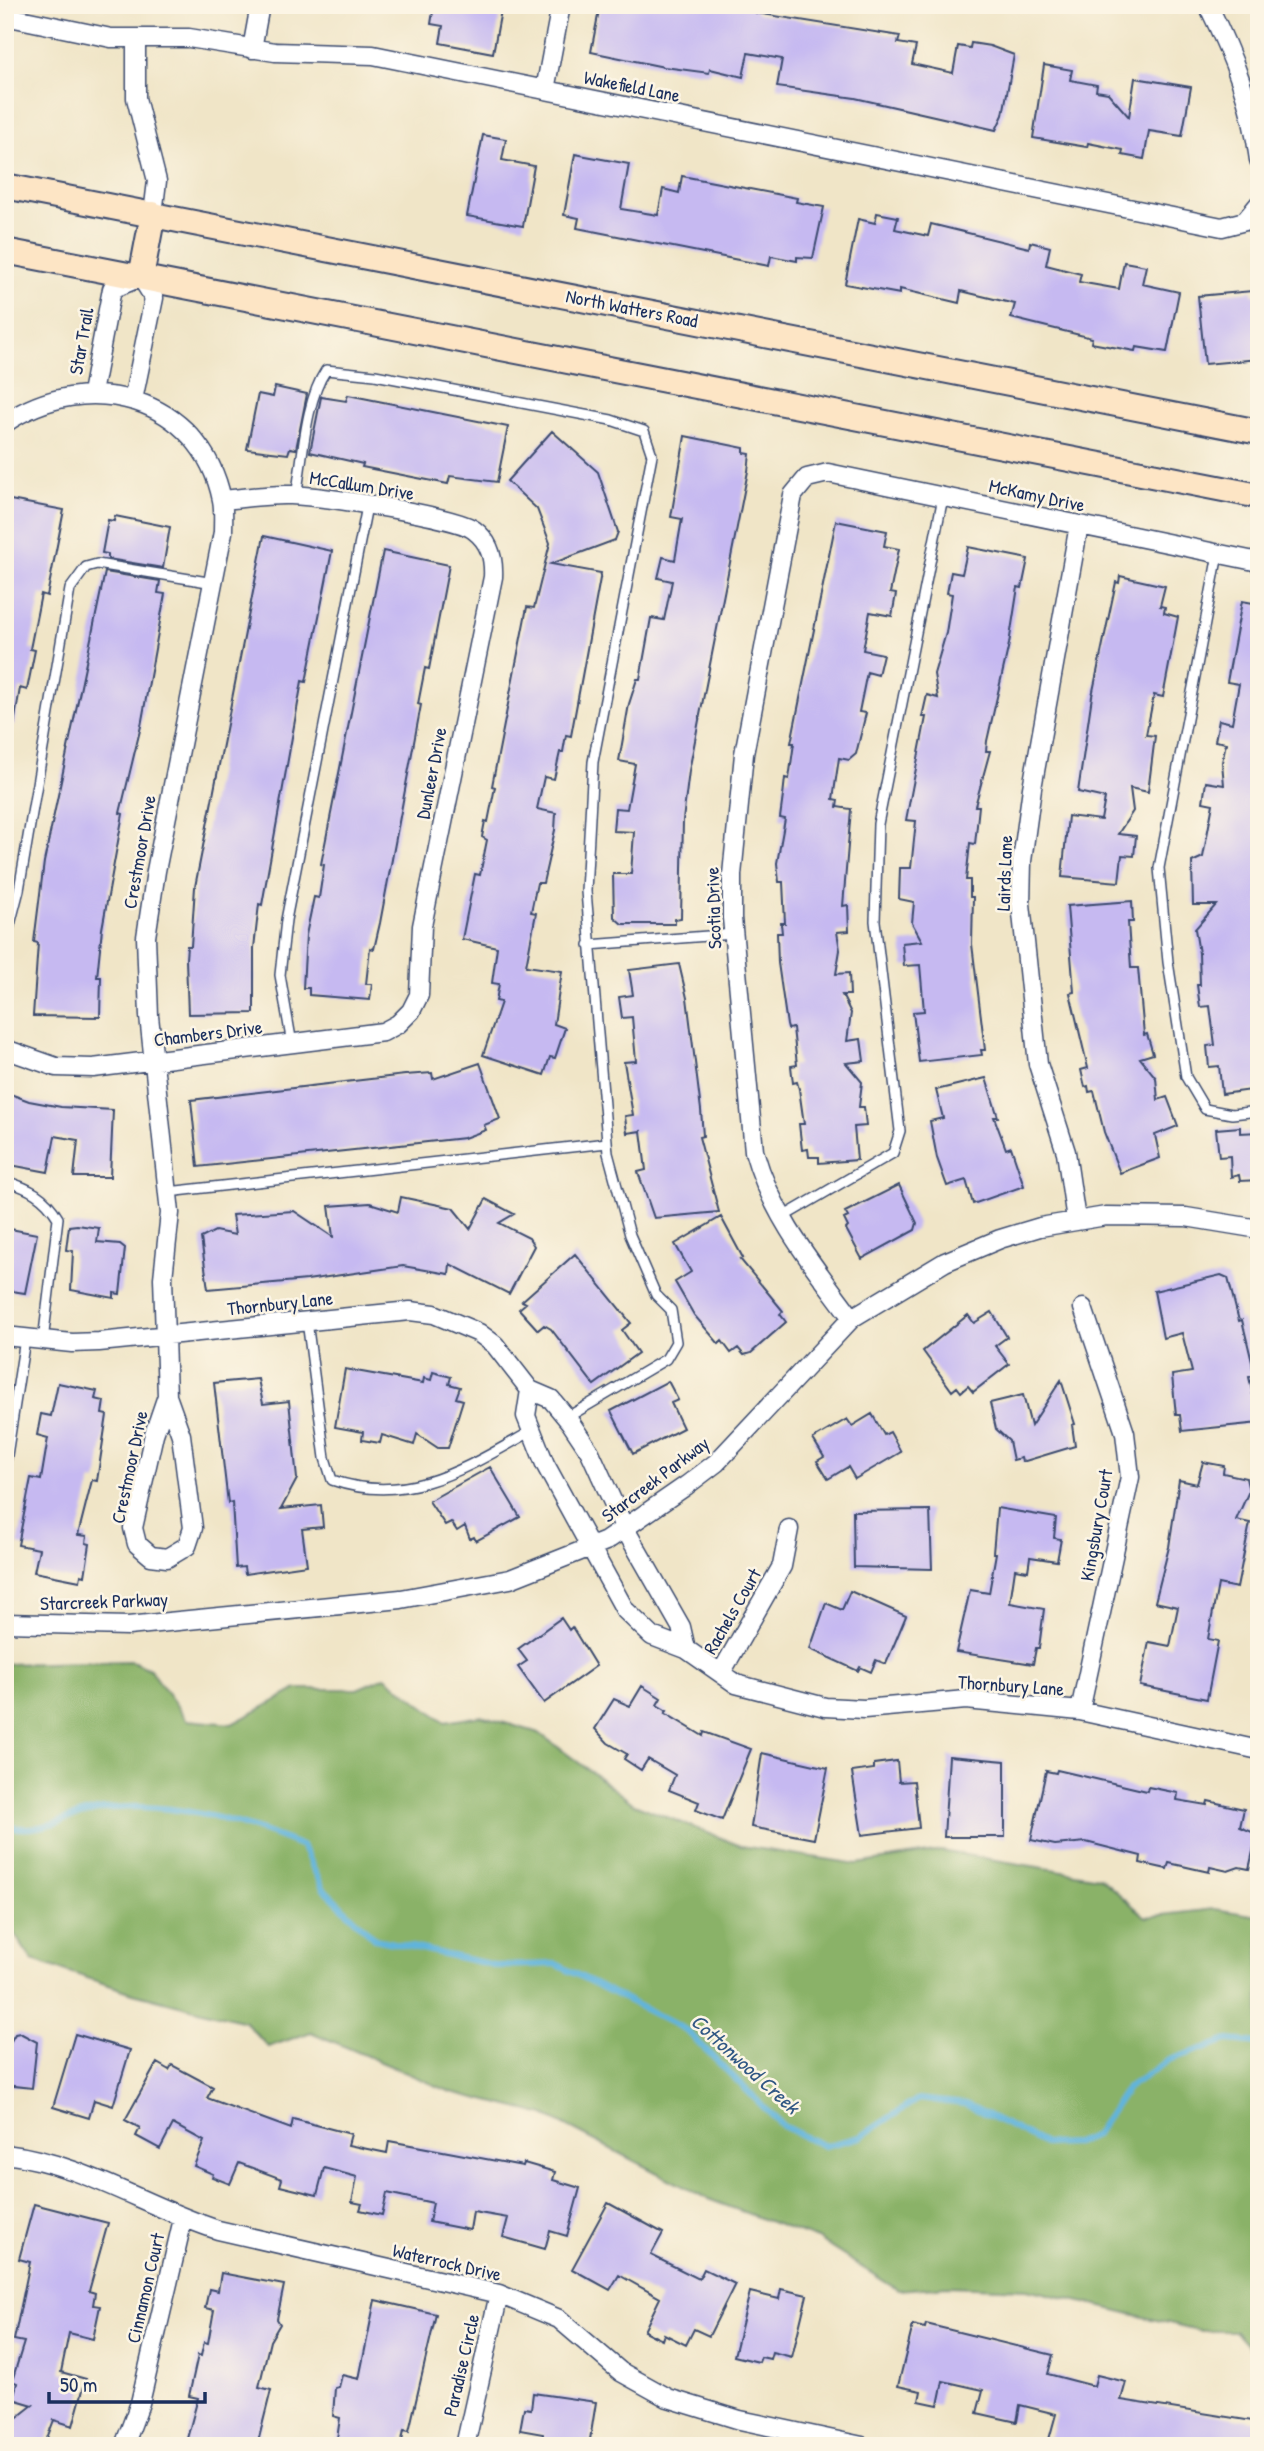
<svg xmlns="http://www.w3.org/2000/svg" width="1264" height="2451" font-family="'Patrick Hand',sans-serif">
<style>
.forest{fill:#8ab268;stroke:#527063;stroke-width:2}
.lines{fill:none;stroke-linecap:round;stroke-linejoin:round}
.stream{stroke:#60b4dc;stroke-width:6}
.building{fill:#c6b9f1}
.service-casing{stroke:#3b4a6e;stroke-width:12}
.minor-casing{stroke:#3b4a6e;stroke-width:21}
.secondary-casing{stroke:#3b4a6e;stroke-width:28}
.service{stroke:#fff;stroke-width:9}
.minor{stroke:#fff;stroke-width:18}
.secondary{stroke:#fde5c5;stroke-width:24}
.labels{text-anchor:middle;stroke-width:5;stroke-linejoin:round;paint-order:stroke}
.street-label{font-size:19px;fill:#1b2f5e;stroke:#fcf5e5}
.water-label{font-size:21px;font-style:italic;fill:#305784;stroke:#fcf5e5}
</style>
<rect width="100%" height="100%" fill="#fcf5e5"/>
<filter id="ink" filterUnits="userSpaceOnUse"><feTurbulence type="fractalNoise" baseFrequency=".0143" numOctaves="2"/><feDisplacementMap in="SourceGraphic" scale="14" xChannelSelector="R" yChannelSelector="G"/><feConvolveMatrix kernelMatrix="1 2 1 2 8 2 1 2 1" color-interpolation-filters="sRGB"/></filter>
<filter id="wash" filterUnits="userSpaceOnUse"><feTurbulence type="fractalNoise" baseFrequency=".00686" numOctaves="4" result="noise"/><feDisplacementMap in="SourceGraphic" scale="28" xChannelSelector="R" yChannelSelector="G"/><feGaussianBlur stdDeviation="1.57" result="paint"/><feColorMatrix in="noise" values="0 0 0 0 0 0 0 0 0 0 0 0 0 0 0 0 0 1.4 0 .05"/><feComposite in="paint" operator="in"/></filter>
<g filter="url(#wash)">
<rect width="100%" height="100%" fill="#f0e5c7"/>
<path class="forest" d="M132 1661 150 1669 187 1720 232 1724 297 1689H357L385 1677 445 1722 481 1716 539 1733 634 1804 741 1846 857 1864 941 1851 1099 1877 1146 1917 1215 1909 1259 1916V2358L1235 2331H1202L1027 2289 947 2286 898 2290 817 2239 708 2199 545 2115 451 2092 311 2032 268 2047 245 2022 133 1993 32 1960 12 1931 5 1928V1664Z"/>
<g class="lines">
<path class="stream" d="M5 1826C45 1835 67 1814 104 1809 170 1800 242 1821 302 1846L323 1888 375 1939 498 1966 556 1964 686 2030 783 2126 824 2146 860 2137 918 2099 966 2104 1045 2144 1076 2143 1095 2135 1127 2088 1169 2060 1228 2040 1259 2043"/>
</g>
<g id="blocks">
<path class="building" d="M434 5H502L493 53 440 43 443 26 431 24Z
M600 5H757L756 13 900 36 898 43 916 46 912 64 953 73 958 46 970 48 971 43 990 46 1014 55 1003 115 996 130 855 98 777 87 782 59 748 53 743 77 710 69 709 73 664 67 591 52Z
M1044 65 1072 70 1070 80 1097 85 1096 91 1108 93 1129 117 1135 78 1191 87 1182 136 1149 131 1144 159 1122 155 1123 150 1088 143 1087 147 1033 138Z
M483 135 506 139 502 160 534 166 523 226 467 216Z
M575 154 629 164 621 209 658 215 663 189 679 193 682 176 797 198 796 202 824 207 813 258 797 257V261L771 256 769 266 577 228 579 218 564 215Z
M877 213 898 217 895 229 928 236 931 224 1029 248 1030 242 1050 247 1046 265 1081 274 1079 282 1119 289 1124 262 1146 266 1142 284 1179 292 1167 352 1136 347 1135 351 1091 343 1092 338 1011 318 1015 304 961 291 959 303 900 289V294L845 284 858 219 875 223Z
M1252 291V295L1259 294V359L1205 364 1198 296Z
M275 387 307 394 296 449 290 448 288 454 247 449 258 394 273 397Z
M348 395 508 427 497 482 450 476 448 484 362 467 363 464 310 452 321 397 346 401Z
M552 431 598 472 618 532 615 540 551 564 601 573 571 736 566 735 563 752H560L554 779 544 777 537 809 556 813 555 830 543 883H537L531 912 536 913 526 966 562 971 554 1024 565 1028 555 1058 550 1057 544 1075 483 1055 501 1002 496 1001 499 984 492 983 497 947 462 939 475 874 480 875 487 840 482 837 485 821 488 822 495 787 492 786 527 607 534 608 550 543 537 509 507 481Z
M685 436 744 448V453L750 454 748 471 689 771 683 820 681 918 675 919V924H622L614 917 613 874H631L634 832 613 831 615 808 627 809 635 764 619 761 629 704 637 679H640L651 618 664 620 672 581 658 578 663 557 675 560 682 519 671 517Z
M5 499 64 510 47 596 41 594 30 649 35 650 27 690 20 688 14 725 5 724Z
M115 516 170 527 163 568 108 559V554L102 553 108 520 114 521Z
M836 521 887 531 884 546 899 549 890 593 896 594 892 616 870 612 863 650 883 654 878 675 867 672 859 712 866 713 856 754 849 760 839 758 833 799 838 800 837 807 851 809 843 906 848 905 849 931 837 932 840 950 836 974 849 973 850 995H842L851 1013 847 1041 861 1039 864 1061 846 1063 862 1082 859 1107H864L866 1126 854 1127 857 1160 819 1163V1157H809L808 1149 802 1150 799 1124H804L799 1089 797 1082 793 1083 791 1066 797 1065 793 1028 788 1029 787 1025 778 963 777 933H782L781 923H785L783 882H779L777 863 785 819 780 818 783 796 785 778 789 779 794 743H791Z
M264 536 332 551 306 682 302 681 262 905 259 904 254 948V1013L188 1014 186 959 187 946H191L195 887Z
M968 547 1028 559 1022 588 1018 587 1009 644 987 741 986 751H990L975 806H979L975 844 970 843 966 880H970V897H973L972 944 985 1050H981L982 1055 919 1062 913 1012 924 1011 920 965 904 966 902 943 922 941 912 923 914 902 899 899 900 868H911L916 821 906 820 926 717H922L927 695 938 698 934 674 946 633 952 594 947 593 951 572 962 574Z
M383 551 449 565 429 669 425 668 418 704 421 705 380 923 374 949 370 948 366 984H372L370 1000 309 995V988H303L306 935 314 897 319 898 324 865 321 864Z
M105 572 160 581 158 593 165 594 141 726 120 813 123 814 102 929 97 977H101L100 1017 33 1016 38 943 34 942 44 862Z
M1120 576 1165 586 1160 606 1165 607 1164 613 1178 617 1163 697 1154 695 1146 735 1155 736 1148 792 1130 788 1133 811 1118 834 1136 836 1134 856 1122 855 1119 882 1062 877 1068 816 1101 820 1105 798 1078 792 1092 696 1116 582 1119 583Z
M1242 601 1259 604V1089L1222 1094 1219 1066 1209 1067 1207 1046 1215 1045 1210 1006 1200 1007 1197 985H1200L1199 953 1195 929 1216 905H1193L1192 862 1203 857 1213 804 1203 802 1206 782 1224 785 1222 762 1226 743 1215 741 1219 720 1232 723 1239 684 1227 682Z
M1132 901 1133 922H1128L1131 968H1138L1144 1035 1147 1034 1153 1054 1140 1058 1156 1078 1158 1100 1167 1097 1178 1126 1155 1135 1160 1158 1120 1173 1104 1132 1094 1091 1089 1092 1088 1086 1085 1087 1081 1070 1088 1068 1070 993 1074 992 1067 906Z
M679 964 687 998 701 1110 703 1136 699 1137 719 1212 654 1218 638 1172 646 1170 641 1131 627 1133 625 1116 633 1115 624 1062 636 1061 632 1017 622 1018 619 997 633 995 629 970Z
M480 1063 500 1119 484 1125 486 1130 464 1138 198 1167 191 1100 405 1075 432 1073 433 1079Z
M986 1078 998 1117H994L1006 1149 1011 1147 1024 1186 973 1204 966 1180 947 1186 937 1158 930 1121 943 1118 936 1090Z
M5 1092 29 1101 61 1107 113 1110 110 1177H74L78 1140 55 1136 48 1172 5 1164Z
M1240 1127V1133L1259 1132V1180L1240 1181 1239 1175 1231 1177 1230 1156 1219 1157 1216 1129Z
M899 1185 917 1223 915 1230 862 1259 846 1229 848 1227 844 1219 848 1217 845 1212Z
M401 1197 453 1208 470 1229 486 1199 514 1214 499 1223 529 1238 534 1246 509 1294 450 1264 449 1274 403 1266 307 1280 208 1289 201 1238 215 1231 235 1235 232 1215 294 1211 333 1237 329 1206 370 1203 398 1212Z
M721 1217 743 1258 740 1259 783 1311 780 1314 786 1322 751 1353 744 1355 738 1348 731 1353 722 1341 719 1344 694 1315 675 1282 691 1272 675 1244Z
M77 1225 99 1228 97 1242 120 1244 125 1248 120 1294 114 1293V1298L71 1290 73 1251 66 1250 69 1226Z
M5 1228 37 1234 25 1293 5 1290Z
M575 1254 631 1323 622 1330 638 1353 594 1385 551 1329 544 1325 538 1330 519 1309 526 1303 522 1301Z
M1221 1275 1228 1278 1239 1321 1242 1320 1252 1362 1254 1376 1249 1377 1259 1423 1182 1431 1180 1415H1176L1172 1375 1192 1372 1182 1333 1163 1338 1154 1291Z
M992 1312 1007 1337 995 1346 1009 1364 973 1392 968 1386 961 1392 957 1387 952 1391 923 1351 968 1315 974 1323Z
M345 1369 423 1383 424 1378 431 1380 433 1372 451 1377 449 1384 460 1387 456 1398 463 1400 448 1448H438L417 1434 414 1445 382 1435 380 1443 362 1440 363 1432 335 1427Z
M258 1379 263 1404 289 1401 297 1479 281 1509 321 1505 323 1527 302 1529 307 1565 245 1574 244 1567 236 1568 232 1502 228 1503 214 1383Z
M1061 1380 1075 1424 1072 1425 1075 1446 1022 1462 1021 1458 1013 1460 1009 1441 996 1429 990 1403 1023 1395 1031 1426Z
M668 1381 678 1400 671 1403 683 1428 633 1454 611 1411Z
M58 1383 97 1391 95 1399 104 1401 102 1414 107 1415 97 1481 92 1480 78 1535 87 1536 86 1543 90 1544 85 1576 81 1575 80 1581 34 1572 39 1549 18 1545 31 1478 41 1480 48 1438 37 1435 41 1414 51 1416Z
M872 1414 884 1435 890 1432 901 1452 855 1479 848 1467 828 1479 817 1461 824 1457 813 1439 847 1419 852 1426Z
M1203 1462 1224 1466 1223 1473 1246 1478 1249 1491 1236 1520 1250 1523 1237 1588 1218 1584 1208 1639 1218 1641 1207 1699 1140 1686 1149 1642 1170 1646 1178 1607 1155 1602 1169 1547 1179 1480 1197 1484Z
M490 1467 520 1517 476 1541 474 1537 470 1539 465 1526 457 1531 451 1522 445 1525 429 1501Z
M997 1508 1056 1518 1054 1538 1061 1539 1057 1561 1030 1557 1028 1571 1015 1569 1010 1603 1044 1609 1039 1648H1036L1033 1664 956 1652 970 1590 989 1593 996 1553H993Z
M930 1510 932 1569 854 1567 853 1511Z
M850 1591 906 1616 886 1664 876 1660 871 1672 860 1667 858 1671 810 1649 826 1603 842 1610Z
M561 1618 569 1630 572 1627 596 1666 544 1703 518 1667 527 1661 518 1649Z
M642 1686 661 1698 657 1705 667 1711 665 1713 703 1736 704 1732 751 1749 722 1820 696 1810 699 1802 669 1790 675 1775 648 1759 641 1770 624 1759 627 1754 608 1743 595 1729 614 1699 630 1706Z
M762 1753 828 1768 814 1839 751 1827Z
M949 1756 1005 1761V1837H944Z
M897 1761 899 1782 914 1781 919 1828 862 1835 852 1772 874 1769V1764Z
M1057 1770 1147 1791 1148 1787 1178 1793 1177 1800 1207 1805 1208 1801 1244 1809 1240 1827 1257 1834 1249 1869 1239 1867 1228 1871 1210 1867 1209 1872 1169 1863 1167 1869 1140 1863 1141 1856 1086 1842 1055 1845 1031 1840 1046 1771 1056 1773Z
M20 2033 37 2042 32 2088 5 2085V2040L11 2041 15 2034Z
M75 2034 130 2050 113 2106 94 2100 89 2118 53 2107Z
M157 2063 169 2070 172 2065 213 2087 207 2098 291 2129 293 2119 351 2134 348 2145 387 2153 389 2141 523 2166 524 2163 555 2172 553 2180 580 2188 567 2236 550 2231 545 2249 503 2237 508 2218 473 2212 470 2230 429 2222 433 2203 387 2193 382 2215 360 2210 362 2204 352 2202 357 2177 324 2168 317 2195 280 2186 282 2179 239 2163 230 2184 212 2177 213 2174 194 2166 204 2141 173 2124 160 2149 136 2136 140 2128 125 2120Z
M608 2203 663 2233 651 2255 699 2279 704 2269 735 2284 709 2336 694 2329 686 2345 664 2334 662 2340 644 2331 660 2298 619 2275 610 2290 572 2269Z
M34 2204 108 2223 89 2291 95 2293 93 2305 100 2306 93 2339 69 2333 61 2372 86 2379 73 2426 54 2420 44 2446H5V2427L33 2405 13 2399 17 2383 12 2381 24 2342 14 2340 30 2262 19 2259Z
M221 2273 284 2285 277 2319 280 2324 270 2341 259 2387 271 2390 257 2446H185L198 2398 189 2396 198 2355 201 2356 204 2342 208 2343 214 2310 205 2308 209 2289 218 2291Z
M781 2289 807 2295 792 2357 772 2352 770 2359 761 2357 759 2362 734 2356 750 2292 779 2299Z
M375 2300 436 2314 409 2431 404 2430 401 2446H336L340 2418 333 2416 335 2388 339 2387 342 2375 359 2379Z
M926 2324 1053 2355 1048 2374 1094 2386 1097 2375 1126 2382 1121 2400 1259 2422V2446H1060L1048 2443 1056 2414 1020 2405 1017 2422 977 2413 983 2390 943 2381 938 2405 919 2401 921 2391 898 2386 913 2325 925 2328Z
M533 2393 596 2402 589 2446H542L543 2434 520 2430 524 2408 531 2409Z"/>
</g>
</g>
<g filter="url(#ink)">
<use href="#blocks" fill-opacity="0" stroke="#3b4a6e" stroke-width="2"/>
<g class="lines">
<defs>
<path id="service" d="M296 496C303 459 305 401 326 370L375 375 611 420 644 431 652 455 593 762 586 891 608 1153 630 1235 656 1295 671 1310 676 1342 666 1359 566 1418
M1218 554 1159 868 1168 962 1186 1077 1205 1109 1232 1114 1259 1111
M5 944 19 890 70 589 86 567 97 564 214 583
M589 945 734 934
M292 1044 280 975 286 920 367 506
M5 1181C29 1188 45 1196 58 1218L43 1341
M168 1192 607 1143
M781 1218 893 1153 900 1131 875 921 878 824 943 497
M307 1321 325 1458 332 1480C409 1507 467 1467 532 1431
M5 1468 25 1339"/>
<path id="minor" d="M1208 5C1233 56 1252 103 1259 160
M5 16 111 38H189L275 52 373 55 1222 227 1245 221 1259 204
M136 40V98L157 181 153 214
M252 49 260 5
M545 90 561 5
M92 393 112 289 141 277 154 298 133 400
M5 423C86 367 201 396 222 500 224 510 223 522 223 532L156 871 146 937 149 1016 170 1213 163 1278 167 1396 181 1435 193 1528 187 1546 167 1558 151 1556 137 1544 133 1528 154 1434 167 1396
M5 1049 56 1067 93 1068 383 1032 398 1024 411 1011 419 995 422 926 493 577C494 558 490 542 474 530 456 516 320 496 291 495 268 494 245 498 222 500
M1076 1220 1066 1152 1038 1064 1021 904 1022 861 1032 788 1079 525
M852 1318C813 1265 772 1216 754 1151L732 918V875L744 754 793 495 807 478 828 473 1259 562
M5 1336 72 1343 99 1342 410 1311 434 1314 479 1333 495 1345 530 1390 551 1399 570 1422 590 1452 625 1529 681 1627 686 1649
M530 1390 526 1416 545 1464 625 1610 652 1636 686 1649 736 1684 825 1707 864 1709 966 1700 1080 1711 1259 1750
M5 1623 128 1626 401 1599 510 1579 606 1541 687 1485 716 1463 852 1318 945 1262 1000 1239 1040 1227 1106 1216 1186 1217 1259 1229
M721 1673 782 1566 789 1529
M1080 1711 1130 1477 1125 1433 1083 1308
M5 2154C82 2163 146 2207 218 2230L499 2294 559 2319 621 2372 668 2398 740 2420 862 2446
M124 2446 140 2403 183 2219
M465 2446 499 2294"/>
<path id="secondary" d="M5 186 1259 432
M5 251 1259 496
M141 277 153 214"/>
</defs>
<use href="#service" class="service-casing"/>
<use href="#minor" class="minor-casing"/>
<use href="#secondary" class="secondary-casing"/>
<use href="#service" class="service"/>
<use href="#minor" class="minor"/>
<use href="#secondary" class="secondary"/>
</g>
</g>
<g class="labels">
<g class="street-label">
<text transform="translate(632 86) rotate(11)" y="7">Wakefield Lane</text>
<text transform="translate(632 308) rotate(11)" y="7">North Watters Road</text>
<text transform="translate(81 341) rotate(-80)" y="7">Star Trail</text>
<text transform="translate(362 485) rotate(9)" y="7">McCallum Drive</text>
<text transform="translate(1037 495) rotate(12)" y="7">McKamy Drive</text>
<text transform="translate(431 773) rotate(-79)" y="7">Dunleer Drive</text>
<text transform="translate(139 852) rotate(-80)" y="7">Crestmoor Drive</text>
<text transform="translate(1004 873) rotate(-88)" y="7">Lairds Lane</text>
<text transform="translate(713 908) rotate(-92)" y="7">Scotia Drive</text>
<text transform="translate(208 1033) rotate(-7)" y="7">Chambers Drive</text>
<text transform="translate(280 1303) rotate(-6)" y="7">Thornbury Lane</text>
<text transform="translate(129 1467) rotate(-78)" y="7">Crestmoor Drive</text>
<text transform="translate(655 1479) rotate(-37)" y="7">Starcreek Parkway</text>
<text transform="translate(1096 1525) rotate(-80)" y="7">Kingsbury Court</text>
<text transform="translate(104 1601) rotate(-2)" y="7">Starcreek Parkway</text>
<text transform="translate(732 1611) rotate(-60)" y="7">Rachels Court</text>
<text transform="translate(1011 1685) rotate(4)" y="7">Thornbury Lane</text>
<text transform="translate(447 2262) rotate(13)" y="7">Waterrock Drive</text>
<text transform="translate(145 2288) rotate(-77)" y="7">Cinnamon Court</text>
<text transform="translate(461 2365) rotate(-77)" y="7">Paradise Circle</text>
</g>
<g class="water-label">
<text transform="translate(745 2064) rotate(42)" y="7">Cottonwood Creek</text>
</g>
</g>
<rect width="1264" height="2451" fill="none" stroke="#fcf5e5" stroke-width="28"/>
<path d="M49 2392v10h156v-10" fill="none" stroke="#1b2f5e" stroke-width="3.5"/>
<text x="60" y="2392" font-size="21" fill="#1b2f5e" stroke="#fcf5e5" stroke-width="5" paint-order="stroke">50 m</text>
</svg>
